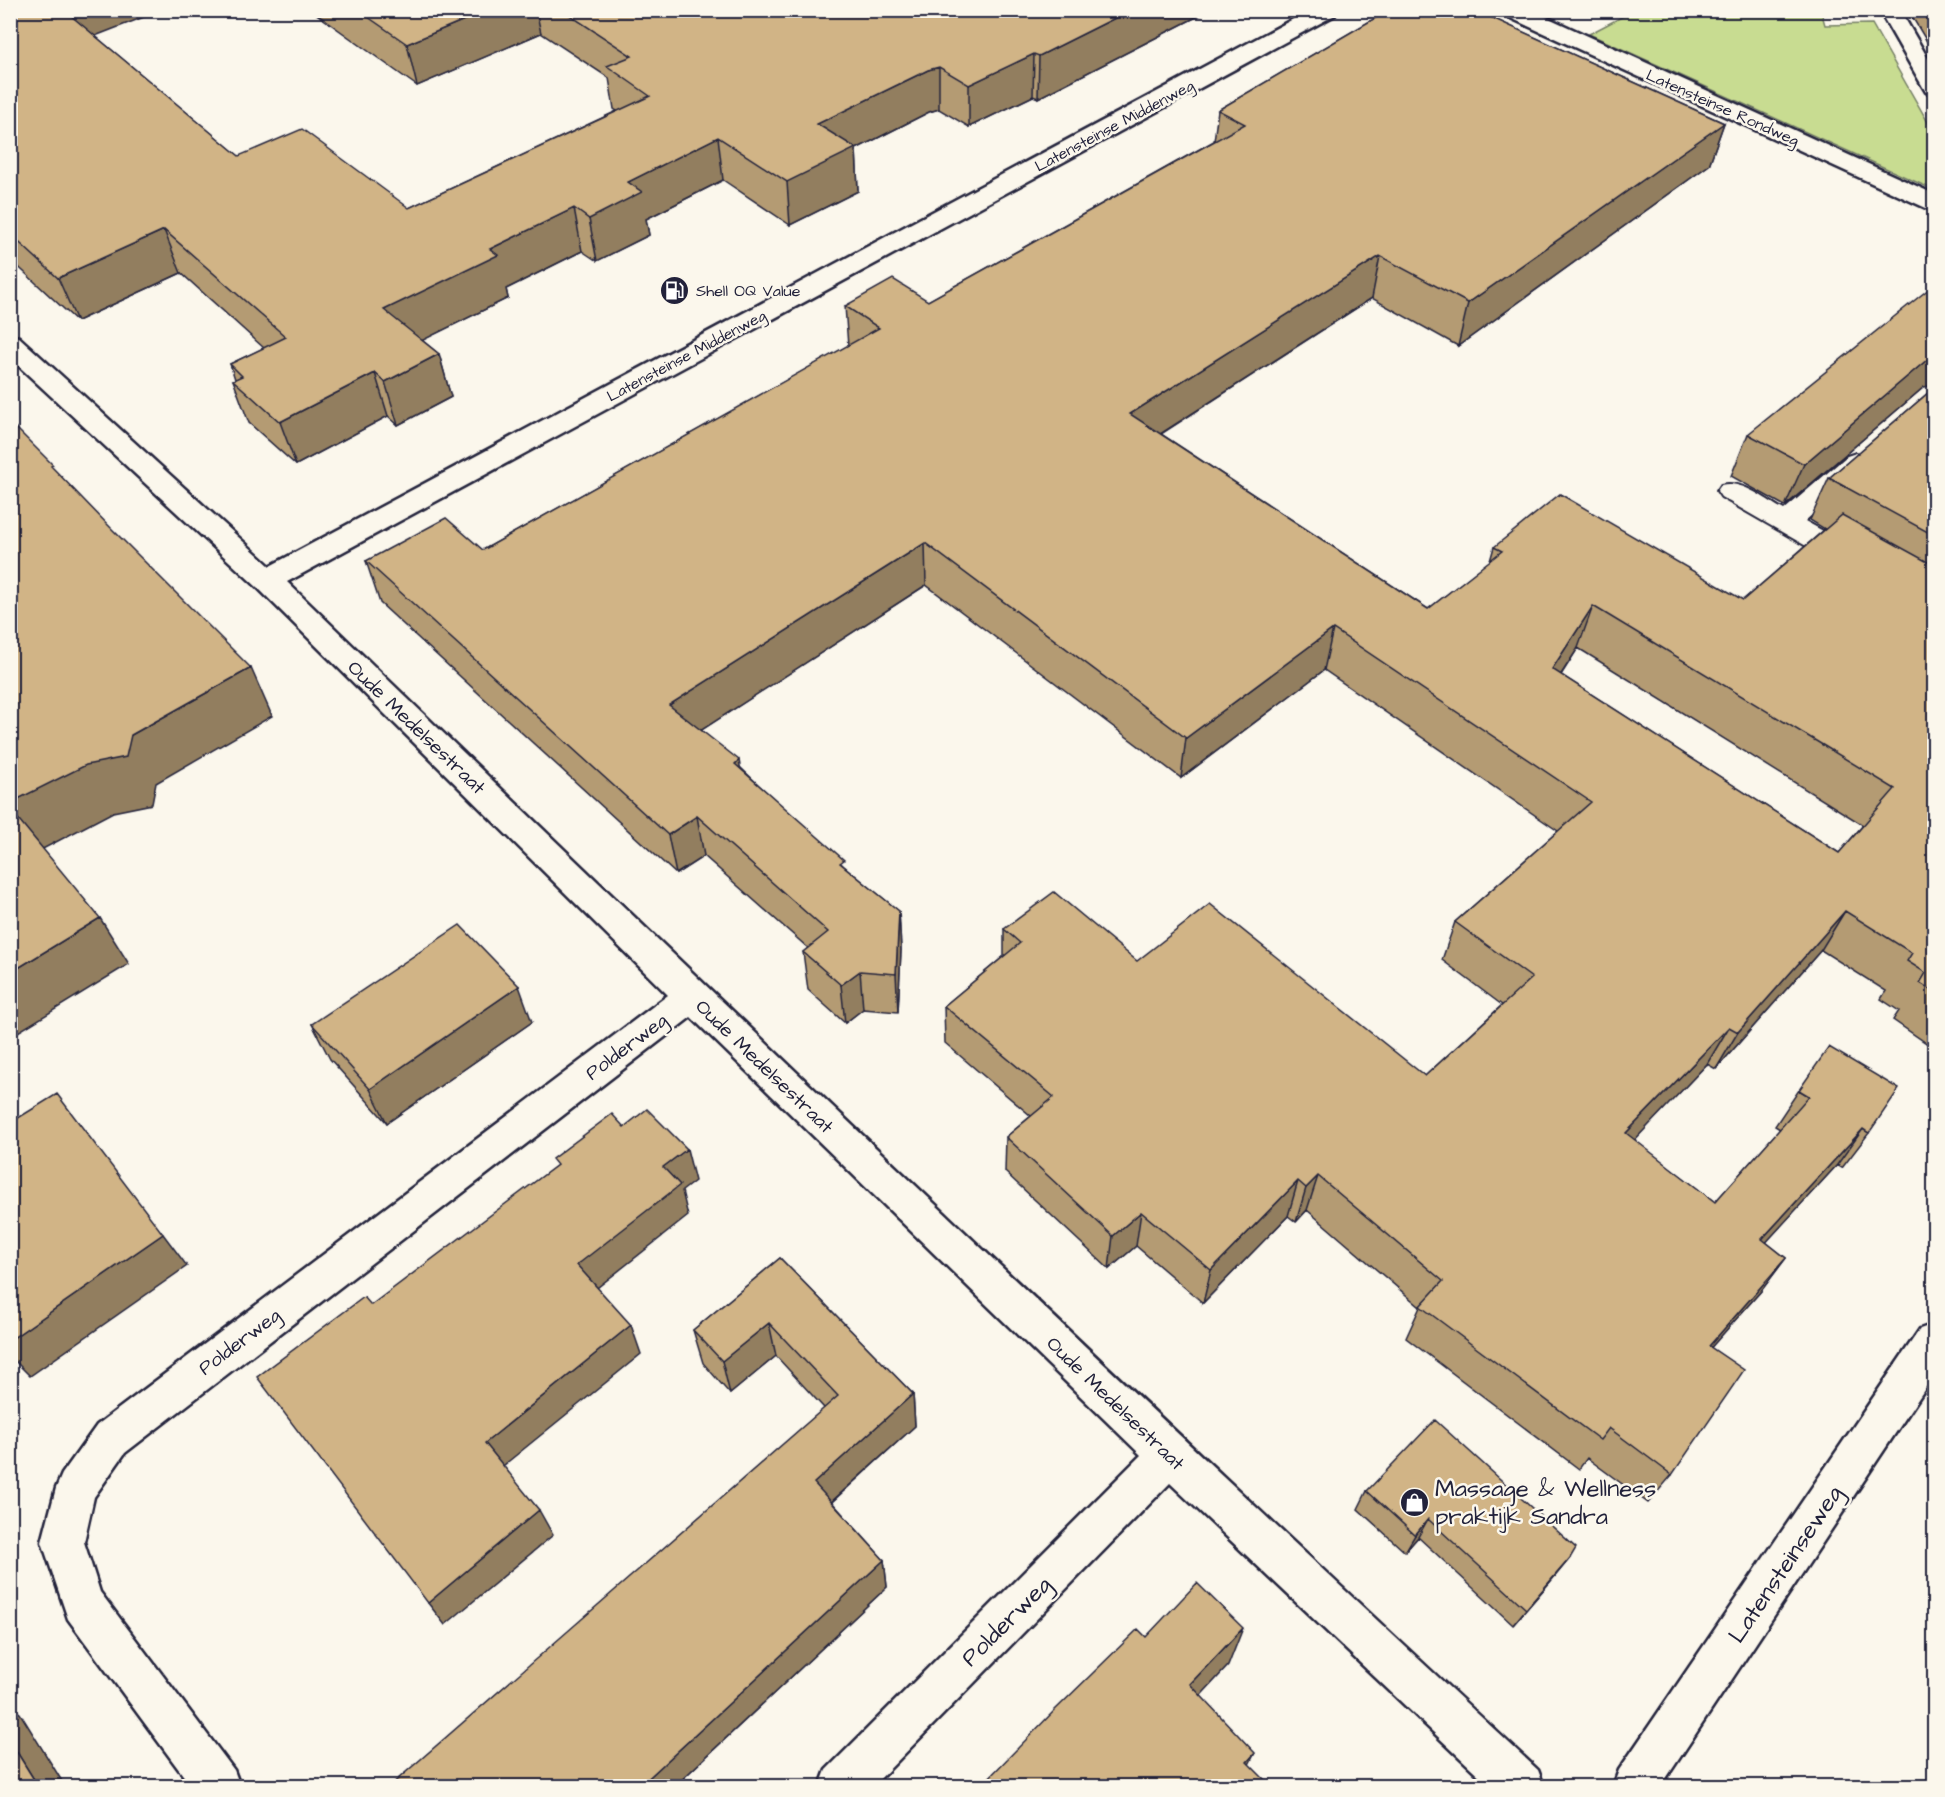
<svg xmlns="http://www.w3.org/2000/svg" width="1945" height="1797" font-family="'Architects Daughter',sans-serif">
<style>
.green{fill:#c8dc91;stroke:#757f66;stroke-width:1.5}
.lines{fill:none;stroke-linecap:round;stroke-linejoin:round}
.service-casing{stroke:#22223b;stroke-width:4}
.minor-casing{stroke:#22223b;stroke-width:5}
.service{fill:#fbf7ec;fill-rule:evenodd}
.minor{fill:#fbf7ec;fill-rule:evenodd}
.wall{fill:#b49b73;stroke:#22223b;stroke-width:1.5;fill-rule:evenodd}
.shaded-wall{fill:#927e5e;stroke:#22223b;stroke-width:1.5}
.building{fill:#d1b486;stroke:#22223b;stroke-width:1.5;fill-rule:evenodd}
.labels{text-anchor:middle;stroke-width:5;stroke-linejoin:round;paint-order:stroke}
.far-street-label{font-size:16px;fill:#22223b;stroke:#fbf7ec}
.far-poi-label{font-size:16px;fill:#22223b;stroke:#fbf7ec;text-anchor:start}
.street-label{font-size:20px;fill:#22223b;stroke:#fbf7ec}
.near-poi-label{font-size:24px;fill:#22223b;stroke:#fbf7ec;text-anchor:start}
.near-street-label{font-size:24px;fill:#22223b;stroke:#fbf7ec}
</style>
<rect width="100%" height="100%" fill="#fbf7ec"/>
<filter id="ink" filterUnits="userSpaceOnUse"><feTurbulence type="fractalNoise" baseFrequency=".0167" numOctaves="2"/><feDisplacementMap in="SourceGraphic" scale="12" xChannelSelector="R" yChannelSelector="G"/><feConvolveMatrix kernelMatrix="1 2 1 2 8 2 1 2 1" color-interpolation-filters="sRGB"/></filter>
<g filter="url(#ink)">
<path class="green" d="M1633 11H1821L1825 25 1872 24 1934 133V190L1589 34Z"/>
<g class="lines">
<defs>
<path id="service" d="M1856 453 1865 456 1869 462 1865 468 1805 521 1861 552 1865 559 1861 566 1851 568 1841 566 1721 497 1717 491 1721 485C1742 479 1766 500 1784 510L1847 456Z"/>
<path id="minor" d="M1310 10H1337L1335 15 287 582C700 982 1116 1379 1538 1770L1544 1786H1490L1170 1483 873 1786H820L826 1770 1141 1455 691 1017 125 1453 94 1497 84 1542 100 1592 234 1770 240 1786H191L68 1619 42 1542 56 1488 62 1474 97 1425 668 995 257 587 10 358V335L19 337 270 566Z
M1502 10H1531L1934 194V210L1926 208 1504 15Z
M1879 10H1900L1934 69V94L1926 92 1923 87Z
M1934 1324V1375L1661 1786H1613L1619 1770 1920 1329Z"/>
</defs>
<use href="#service" class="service-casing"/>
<use href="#minor" class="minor-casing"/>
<use href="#service" class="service"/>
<use href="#minor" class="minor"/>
</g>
<path class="wall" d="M10 10 95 36 239 156 409 208 617 111 614 109 609 78 541 33 417 86 311 10H1210L1038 98 1033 96 969 127 939 109 929 112 856 149 858 191 790 225 723 180 646 219 649 235 597 261 582 251 506 289 508 298 422 340 439 354 451 397 398 425 388 416 296 465 249 423 233 380 235 379 230 364 264 348 181 273 77 321 10 259Z
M1389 10H1479V12L1724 123 1709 165 1458 346 1372 298 1161 434 1428 609 1490 561 1494 547 1743 600 1825 529 1810 520 1829 478 1935 387V1049L1893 1020 1899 1011 1881 999 1886 991 1821 950 1716 1069 1707 1064 1634 1140 1715 1202 1780 1129 1775 1126 1799 1090 1869 1133 1842 1168 1837 1165 1766 1242 1786 1258 1761 1291 1711 1347 1672 1475 1648 1503 1587 1458 1579 1469 1406 1338 1420 1307 1307 1210 1296 1222 1288 1216 1203 1303 1136 1246 1109 1269 1005 1172 1006 1137 1031 1116 945 1043 944 1006 1004 956V929L1137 961 1425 1076 1502 1005 1442 960 1455 922 1558 831 1324 670 1181 778 926 585 701 730 844 866 899 911 901 950 898 1012 863 1009 845 1023 808 990 803 952 808 948 704 856 676 874 380 603 366 561 483 550 848 346 845 306 928 301 1214 141 1218 110ZM1578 648 1863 825 1839 853 1561 675Z
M1908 10H1935V55Z
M1924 387 1785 506 1731 476 1748 434Z
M532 1022 387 1123 330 1059 312 1024Z
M780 1258 913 1394 915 1426 832 1502 884 1560 887 1587 675 1786 824 1408 776 1356 730 1394 703 1363 693 1330Z
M1367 1491 1570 1558 1556 1575 1513 1625 1418 1537 1405 1552 1358 1509Z"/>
<path class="shaded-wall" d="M58 10H162L72 45Z
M488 10H536L541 33 417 86 407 44Z
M1131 10H1210L1038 98 1039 56Z
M1034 54 1033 96 969 127V85Z
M939 67V109L929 112 856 149 858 191 790 225 787 182 817 124 928 70Z
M1724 123 1709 165 1458 346 1468 303Z
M718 137 723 180 646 219 649 235 597 261 589 219 628 182Z
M574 208 582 251 506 289 508 298 397 353 384 310 490 249Z
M164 230 181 273 77 321 58 278Z
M1380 256 1372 298 1126 456 1130 414Z
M1935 353V385L1924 387 1785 506 1804 464Z
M439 354 451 397 398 425 385 382Z
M375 373 388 416 296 465 280 422Z
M925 543 926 585 677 746 669 705Z
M1593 606 1578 648 1538 710 1552 669Z
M1333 629 1324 670 1181 778 1186 738Z
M251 668 272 716 156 783 152 804 113 812 37 852 10 810V803Z
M739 760 746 801 735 764Z
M697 816 704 856 676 874 668 835Z
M899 911 901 950 898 1012 896 974Z
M1845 911 1821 950 1716 1069 1738 1032Z
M100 918 129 964 10 1037V973Z
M860 971 863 1009 845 1023 841 985Z
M519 986 532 1022 387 1123 370 1089Z
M1729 1027 1707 1064 1607 1169 1626 1133Z
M1863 1129 1837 1165 1738 1273 1762 1239Z
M687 1149 695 1181 682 1191 688 1216 588 1295 577 1265 663 1167Z
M1318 1176 1307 1210 1296 1222 1306 1188Z
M1298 1181 1288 1216 1203 1303 1211 1270Z
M1141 1212 1136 1246 1109 1269 1113 1236Z
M163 1234 187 1266 30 1376 10 1356V1340Z
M1786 1258 1761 1291 1685 1377 1709 1346Z
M769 1323 776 1356 730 1394 722 1361Z
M631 1325 641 1354 499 1469 485 1443Z
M913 1394 915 1426 820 1512 814 1483Z
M539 1510 553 1535 445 1625 428 1603Z
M1428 1519 1418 1537 1405 1552 1415 1535Z
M1570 1558 1556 1575 1513 1625 1526 1609Z
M884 1560 887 1587 675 1786H640Z
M1243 1628 1228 1666 1178 1720 1190 1684Z
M10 1707 20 1713 65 1786H38L10 1741Z
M1255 1753 1238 1786 1247 1762Z"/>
<path class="building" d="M10 10H64L239 156 302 129 409 208 650 96 607 66 632 56 562 10H1131L1039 56 1034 54 969 85 939 67 928 70 817 124 856 148 787 182 718 137 628 182 642 192 589 219 574 208 490 249 498 255 384 310 439 354 385 382 375 373 280 422 233 380 242 376 230 364 286 337 164 230 58 278 10 234Z
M358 10H488L407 44Z
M1389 10H1475L1724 123 1468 303 1380 256 1130 414 1428 609 1502 551 1494 547 1560 494 1743 600 1842 515 1935 566V992L1920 983 1926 973 1907 961 1912 953 1845 911 1738 1032 1729 1027 1626 1133 1715 1202 1809 1096 1799 1090 1829 1047 1899 1089 1869 1133 1863 1129 1762 1239 1786 1258 1709 1346 1744 1370 1672 1475 1609 1428 1600 1440 1420 1306 1443 1281 1318 1176 1306 1188 1298 1181 1211 1270 1141 1212 1113 1236 1006 1137 1054 1097 944 1006 1020 943 1004 929 1054 892 1137 961 1210 904 1425 1076 1532 978 1455 922 1591 802 1333 629 1186 738 925 543 669 705 739 760 735 764 844 860 840 863 899 911 896 974 860 971 841 985 803 952 828 932 697 816 668 835 366 561 446 518 483 550 879 328 845 306 893 279 928 301 1245 124 1218 110ZM1593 606 1816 741 1895 789 1839 853 1552 669Z
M1925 10H1935V27Z
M1935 284V353L1804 464 1748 434Z
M1935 387V536L1829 478Z
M10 422 53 465 51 466 112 529 251 668 131 735 126 757 86 765 10 803Z
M10 809 100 918 10 973Z
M460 925 519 986 370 1089 312 1024Z
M57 1094 163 1234 10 1340V1123Z
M647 1109 687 1149 663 1167 680 1185 577 1265 631 1325 485 1443 539 1510 428 1603 257 1377 364 1297 371 1305 557 1165 552 1159 612 1114 624 1127Z
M780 1258 913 1394 814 1483 884 1560 640 1786H390L838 1396 769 1323 722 1361 693 1330Z
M1435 1420 1576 1548 1570 1558 1526 1609 1428 1519 1415 1535 1367 1491Z
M1197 1583 1243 1628 1190 1684 1255 1753 1247 1762 1271 1786H981L1054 1711 1138 1629 1146 1637Z
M10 1741 38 1786H10Z"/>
</g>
<defs>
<symbol id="fuel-disc" viewBox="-11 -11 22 22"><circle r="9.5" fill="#22223b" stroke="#fbf7ec"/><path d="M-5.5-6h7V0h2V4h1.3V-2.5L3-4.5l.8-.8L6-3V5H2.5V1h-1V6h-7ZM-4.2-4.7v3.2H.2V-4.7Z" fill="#fff"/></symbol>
<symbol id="shop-disc" viewBox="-11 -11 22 22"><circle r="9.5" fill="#22223b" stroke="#fbf7ec"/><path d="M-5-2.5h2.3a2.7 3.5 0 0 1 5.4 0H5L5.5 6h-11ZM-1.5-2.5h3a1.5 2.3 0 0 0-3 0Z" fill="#fff"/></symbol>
</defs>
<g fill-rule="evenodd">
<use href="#fuel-disc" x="658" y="274" width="33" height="33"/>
<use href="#shop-disc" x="1398" y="1486" width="33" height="33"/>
</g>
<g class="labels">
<g class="far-street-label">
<text transform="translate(1723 107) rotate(24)" y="6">Latensteinse Rondweg</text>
<text transform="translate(1114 125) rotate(-28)" y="6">Latensteinse Middenweg</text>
<text transform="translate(686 355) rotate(-28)" y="6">Latensteinse Middenweg</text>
</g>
<g class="far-poi-label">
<text x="696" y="296">Shell OQ Value</text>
</g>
<g class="street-label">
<text transform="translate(417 727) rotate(44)" y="7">Oude Medelsestraat</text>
<text transform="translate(626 1046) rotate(-37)" y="7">Polderweg</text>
<text transform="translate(765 1066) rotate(44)" y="7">Oude Medelsestraat</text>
<text transform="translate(239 1341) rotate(-37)" y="7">Polderweg</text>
<text transform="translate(1116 1403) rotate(44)" y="7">Oude Medelsestraat</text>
</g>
<g class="near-poi-label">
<text x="1435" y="1496">Massage &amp; Wellness<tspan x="1435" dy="28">praktijk Sandra</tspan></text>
</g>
<g class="near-street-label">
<text transform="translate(1785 1564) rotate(-56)" y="8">Latensteinseweg</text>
<text transform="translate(1006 1621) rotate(-45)" y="8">Polderweg</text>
</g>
</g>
<rect width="1945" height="1797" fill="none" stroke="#fbf7ec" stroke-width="36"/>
<rect x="18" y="18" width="1909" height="1761" fill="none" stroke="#22223b" stroke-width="2" filter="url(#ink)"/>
</svg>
